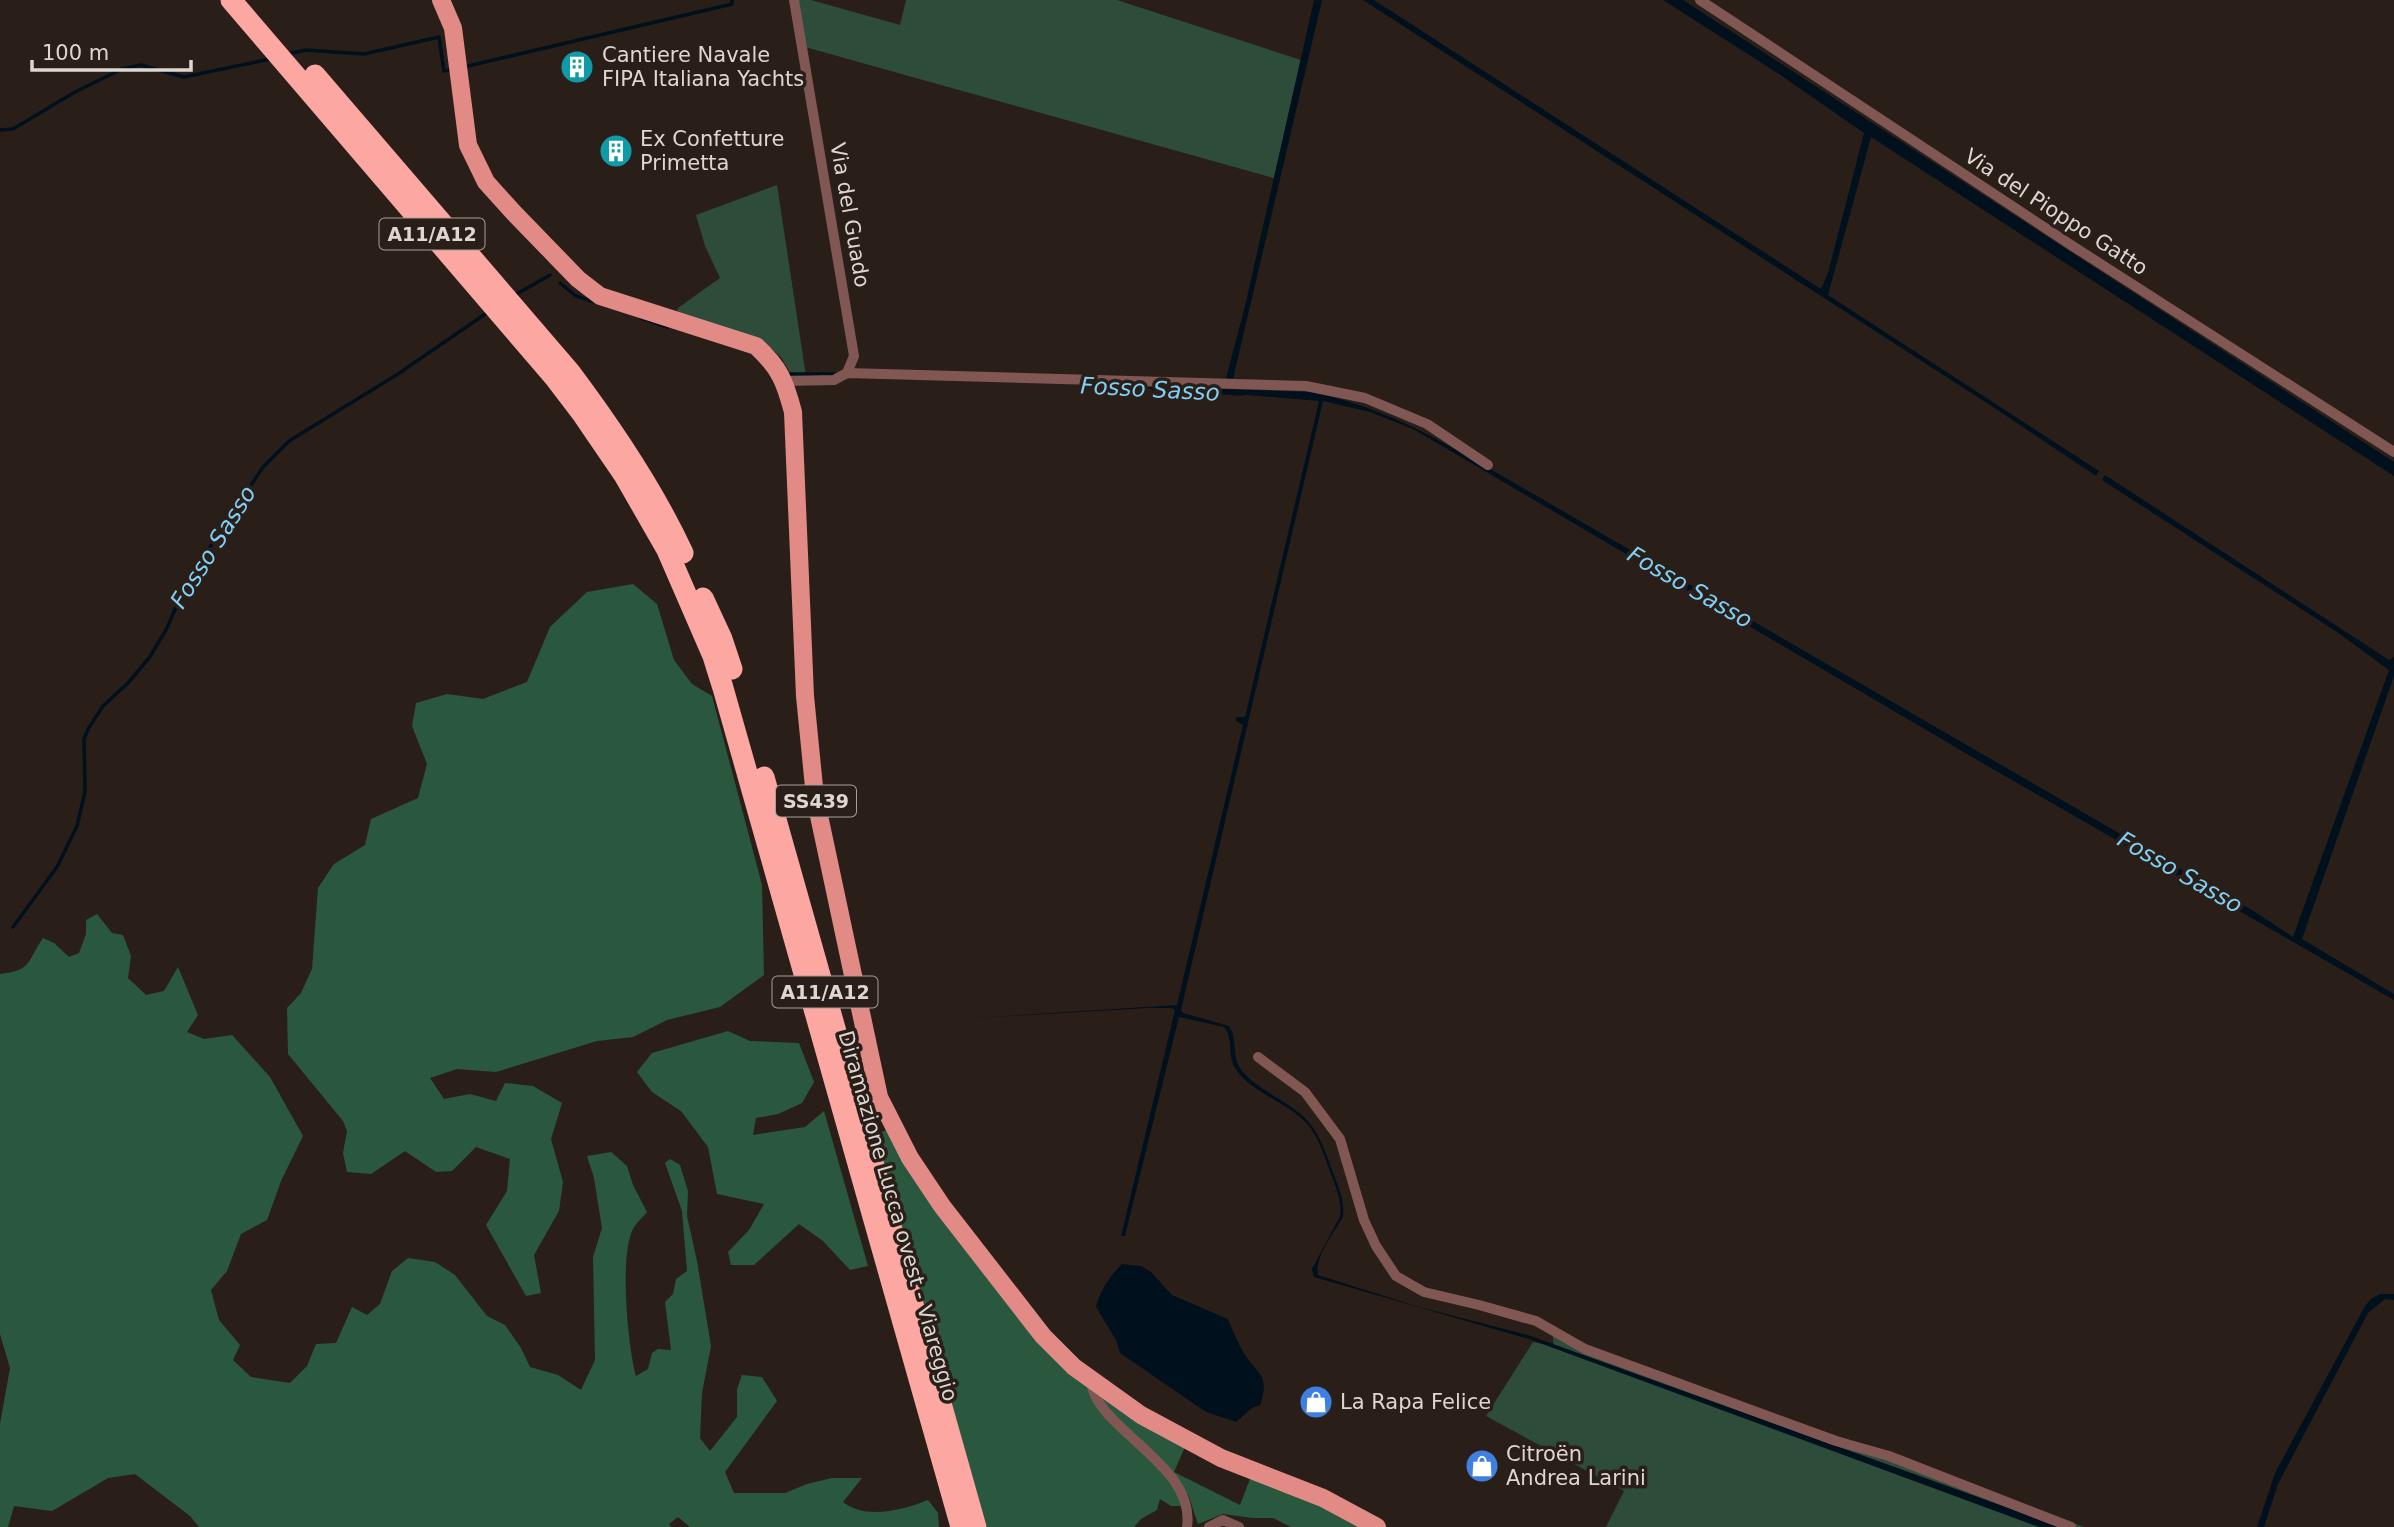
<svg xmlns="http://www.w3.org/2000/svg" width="2394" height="1527" font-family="'DejaVu Sans',sans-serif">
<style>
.green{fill:#2d4c3a}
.forest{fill:#2a583f}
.water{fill:#00101c}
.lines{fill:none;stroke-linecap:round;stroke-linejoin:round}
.stream{stroke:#00101c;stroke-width:3.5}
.street{stroke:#815754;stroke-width:10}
.primary{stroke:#e28b86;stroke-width:18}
.highway{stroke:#fca7a2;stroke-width:21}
.labels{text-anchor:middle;stroke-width:7;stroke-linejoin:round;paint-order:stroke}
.shield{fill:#2a1f18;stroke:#a79f9a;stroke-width:2}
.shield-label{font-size:19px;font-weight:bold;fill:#ddd6d1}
.poi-label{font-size:21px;fill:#ddd6d1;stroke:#2a1f18;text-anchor:start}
.street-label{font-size:21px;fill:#ddd6d1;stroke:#2a1f18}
.water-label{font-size:23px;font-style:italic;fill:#7fcff7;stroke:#2a1f18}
</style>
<rect width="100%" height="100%" fill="#2a1f18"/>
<path class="green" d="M796 0H811L900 25 906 0H1117L1301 60 1274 178 805 47Z
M777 185 806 376 793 378 781 357 759 338 676 313 678 308 720 278 705 246 696 215Z
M1552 1330 1586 1348 1906 1460 2084 1527H1606L1624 1491 1486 1416 1533 1342 1554 1346Z"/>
<path class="forest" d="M633 584 657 604 674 660 692 684 712 696 762 885 764 975 720 1007 667 1020 633 1037 597 1041 496 1072 457 1069 430 1078 444 1099 470 1094 496 1101 505 1083 533 1086 562 1103 551 1139 563 1182 559 1211 534 1255 541 1293 526 1296 486 1225 507 1191 510 1159 476 1147 452 1171 436 1172 405 1151 371 1174 347 1172 343 1153 347 1131 343 1121 288 1054 287 1008 301 993 312 969 318 888 334 864 365 845 371 819 418 798 427 764 412 726 416 703 447 694 483 699 527 682 550 627 587 592Z
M97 914 112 933 123 935 131 956 128 978 146 995 164 991 178 967 198 1015 187 1032 204 1039 232 1035 270 1077 303 1136 281 1181 267 1220 241 1234 227 1271 211 1290 219 1320 240 1345 233 1360 251 1377 290 1383 307 1366 316 1344 336 1343 352 1307 367 1315 380 1304 392 1271 408 1258 435 1262 455 1275 487 1316 505 1325 521 1348 530 1367 558 1375 581 1390 595 1360 593 1257 602 1228 594 1178 587 1156 611 1152 627 1166 633 1185 647 1212C643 1217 636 1223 633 1229 619 1256 628 1347 636 1376L648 1369 652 1353 658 1349 671 1350 665 1302 673 1294 676 1279 687 1271 682 1211 665 1163 670 1159 680 1165 688 1191 687 1216 697 1261 711 1346 702 1393 700 1438 710 1451 737 1417V1389L742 1375 762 1377 777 1401 725 1472 734 1493H785L807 1484 832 1478H862L843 1502C865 1520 903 1510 928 1500L938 1513 939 1527H690L678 1517 669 1524 671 1527H199L190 1516 135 1474 108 1478 52 1511 14 1506 8 1527H0V1424L10 1368 0 1334V974C32 971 27 961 43 938L54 943 69 957 79 953 86 934V920Z
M728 1031 750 1041 799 1043 814 1082 802 1103 778 1114 756 1118 753 1135 805 1127 824 1111 868 1266 850 1270 823 1241 799 1224 754 1265H731L728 1252 749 1230 764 1204 717 1194 708 1147 681 1111 652 1092 637 1072 652 1053Z
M894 1127 1043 1336 1188 1440 1174 1472 1240 1505 1253 1471 1377 1527H1291L1273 1518H1253L1223 1514 1198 1524 1188 1494 1180 1506H1171L1160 1499 1157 1510 1141 1519 1134 1527H987L874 1135Z"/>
<path class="water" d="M1314 0H1322L1233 379 1226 378 1245 306Z
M1363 0H1374L1821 289 1828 273 1864 133 1779 74 1663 0H1683L2394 462V476L1871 137 1828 295 2099 471 2096 476 1996 409Z
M1050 383 1309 392C1372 403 1425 432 1480 463L2255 912 2293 937 2389 670 2337 632 2102 480 2105 475 2389 660 2394 657V676L2302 939 2394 994V1000L1991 768 1413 429 1370 412 1323 401 1181 1010 1183 1013 1229 1026C1238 1039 1231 1059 1243 1072 1261 1092 1289 1101 1308 1121 1321 1136 1327 1157 1334 1175 1339 1188 1345 1203 1343 1217 1334 1232 1314 1258 1318 1275L1419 1307 1528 1335 2061 1527H2039L1529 1339 1314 1277 1312 1269 1340 1216C1342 1201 1336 1188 1331 1174 1325 1158 1319 1138 1308 1125 1287 1101 1252 1094 1235 1068 1227 1055 1234 1039 1224 1027L1179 1017 1125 1236H1121L1175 1010 1171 1008H1148L959 1019 1177 1005 1243 725 1236 721V717H1245L1319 401 1201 391Z
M1122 1264 1141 1266 1151 1272 1172 1295 1228 1319C1233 1331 1238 1344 1245 1355 1259 1375 1270 1376 1260 1405L1252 1408 1236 1422 1206 1412 1120 1353 1116 1340 1096 1307C1101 1289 1109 1277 1122 1264Z
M2380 1294H2394V1300L2385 1299 2368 1313 2278 1484 2264 1527H2257L2275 1473 2365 1306 2371 1299Z"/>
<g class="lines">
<path class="stream" d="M287 54 306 50 364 54 439 37 444 71 449 70
M468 66 732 4V0
M0 130 13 129 75 92 122 69 141 65 184 77 270 59
M560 283 576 296 595 302
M515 295 550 275
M641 318 667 327
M785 374H834
M1153 389 1243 394
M13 927 57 867 77 826 85 792 84 739 88 729 103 706 128 683 149 658 166 630 188 580 263 467 289 441 398 374 488 312"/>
<path class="street" d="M1700 0 2071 245 2394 452
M847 373 1306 386 1365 398 1427 424 1488 465
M785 381 834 380 847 373 854 356 794 0
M1258 1057 1305 1092 1340 1139 1364 1220 1376 1246 1396 1276 1424 1292 1479 1305 1536 1321 1585 1349 1836 1441 1889 1456 2071 1527
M1090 1380C1092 1387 1094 1395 1098 1401 1123 1441 1195 1473 1187 1527
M1209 1527 1223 1520 1239 1527"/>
<path class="primary" d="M441 0 453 28 468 145 486 182 514 213 578 279 600 296 756 346C780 368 785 382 793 412L805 696 815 797 879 1097 910 1158 942 1206 1043 1336 1074 1367 1141 1415 1221 1458 1323 1498 1377 1527"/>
<path class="highway" d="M231 0 554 377 583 415 624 475 667 550 713 656 723 688 961 1527
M315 75 570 372C612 428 653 488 683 553
M703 598 722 639 732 669
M764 777 976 1527"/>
</g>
<defs>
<symbol id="building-disc" viewBox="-11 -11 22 22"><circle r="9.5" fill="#0f9aa8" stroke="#2a1f18"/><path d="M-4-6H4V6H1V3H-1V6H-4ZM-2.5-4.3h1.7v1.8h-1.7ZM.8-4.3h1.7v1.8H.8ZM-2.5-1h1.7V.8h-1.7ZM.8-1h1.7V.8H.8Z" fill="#fff"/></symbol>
<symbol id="shop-disc" viewBox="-11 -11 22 22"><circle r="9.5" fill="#3f7fe0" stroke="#2a1f18"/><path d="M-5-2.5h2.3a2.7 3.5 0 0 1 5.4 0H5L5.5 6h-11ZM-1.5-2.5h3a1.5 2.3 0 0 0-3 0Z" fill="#fff"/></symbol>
</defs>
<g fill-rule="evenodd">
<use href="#building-disc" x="558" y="48" width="38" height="38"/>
<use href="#building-disc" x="597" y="132" width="38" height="38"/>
<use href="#shop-disc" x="1297" y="1383" width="38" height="38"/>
<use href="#shop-disc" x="1463" y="1447" width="38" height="38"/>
</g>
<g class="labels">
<g class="shield">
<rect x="379.5" y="218.5" width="105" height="31" rx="5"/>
<rect x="776" y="785.5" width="80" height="31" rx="5"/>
<rect x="772.5" y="976.5" width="105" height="31" rx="5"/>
</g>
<g class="shield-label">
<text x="432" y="241">A11/A12</text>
<text x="816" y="808">SS439</text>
<text x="825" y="999">A11/A12</text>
</g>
<g class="poi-label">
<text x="602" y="62">Cantiere Navale<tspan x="602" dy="24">FIPA Italiana Yachts</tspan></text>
<text x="640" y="146">Ex Confetture<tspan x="640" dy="24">Primetta</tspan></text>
<text x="1340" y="1409">La Rapa Felice</text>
<text x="1506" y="1461">Citroën<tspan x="1506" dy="24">Andrea Larini</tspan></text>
</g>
<g class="street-label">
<text transform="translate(2056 212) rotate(33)" y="7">Via del Pioppo Gatto</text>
<text transform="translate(850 215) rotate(80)" y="7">Via del Guado</text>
<text transform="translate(898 1216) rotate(74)" y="7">Diramazione Lucca ovest - Viareggio</text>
</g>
<g class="water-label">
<text transform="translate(1150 389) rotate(3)" y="8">Fosso Sasso</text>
<text transform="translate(213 547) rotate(-58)" y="8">Fosso Sasso</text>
<text transform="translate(1690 587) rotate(30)" y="8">Fosso Sasso</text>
<text transform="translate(2180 872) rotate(30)" y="8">Fosso Sasso</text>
</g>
</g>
<path d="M32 60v10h159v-10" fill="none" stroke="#ddd6d1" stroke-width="3.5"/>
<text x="42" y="60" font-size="21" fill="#ddd6d1" stroke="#2a1f18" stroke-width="5" paint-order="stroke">100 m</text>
</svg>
